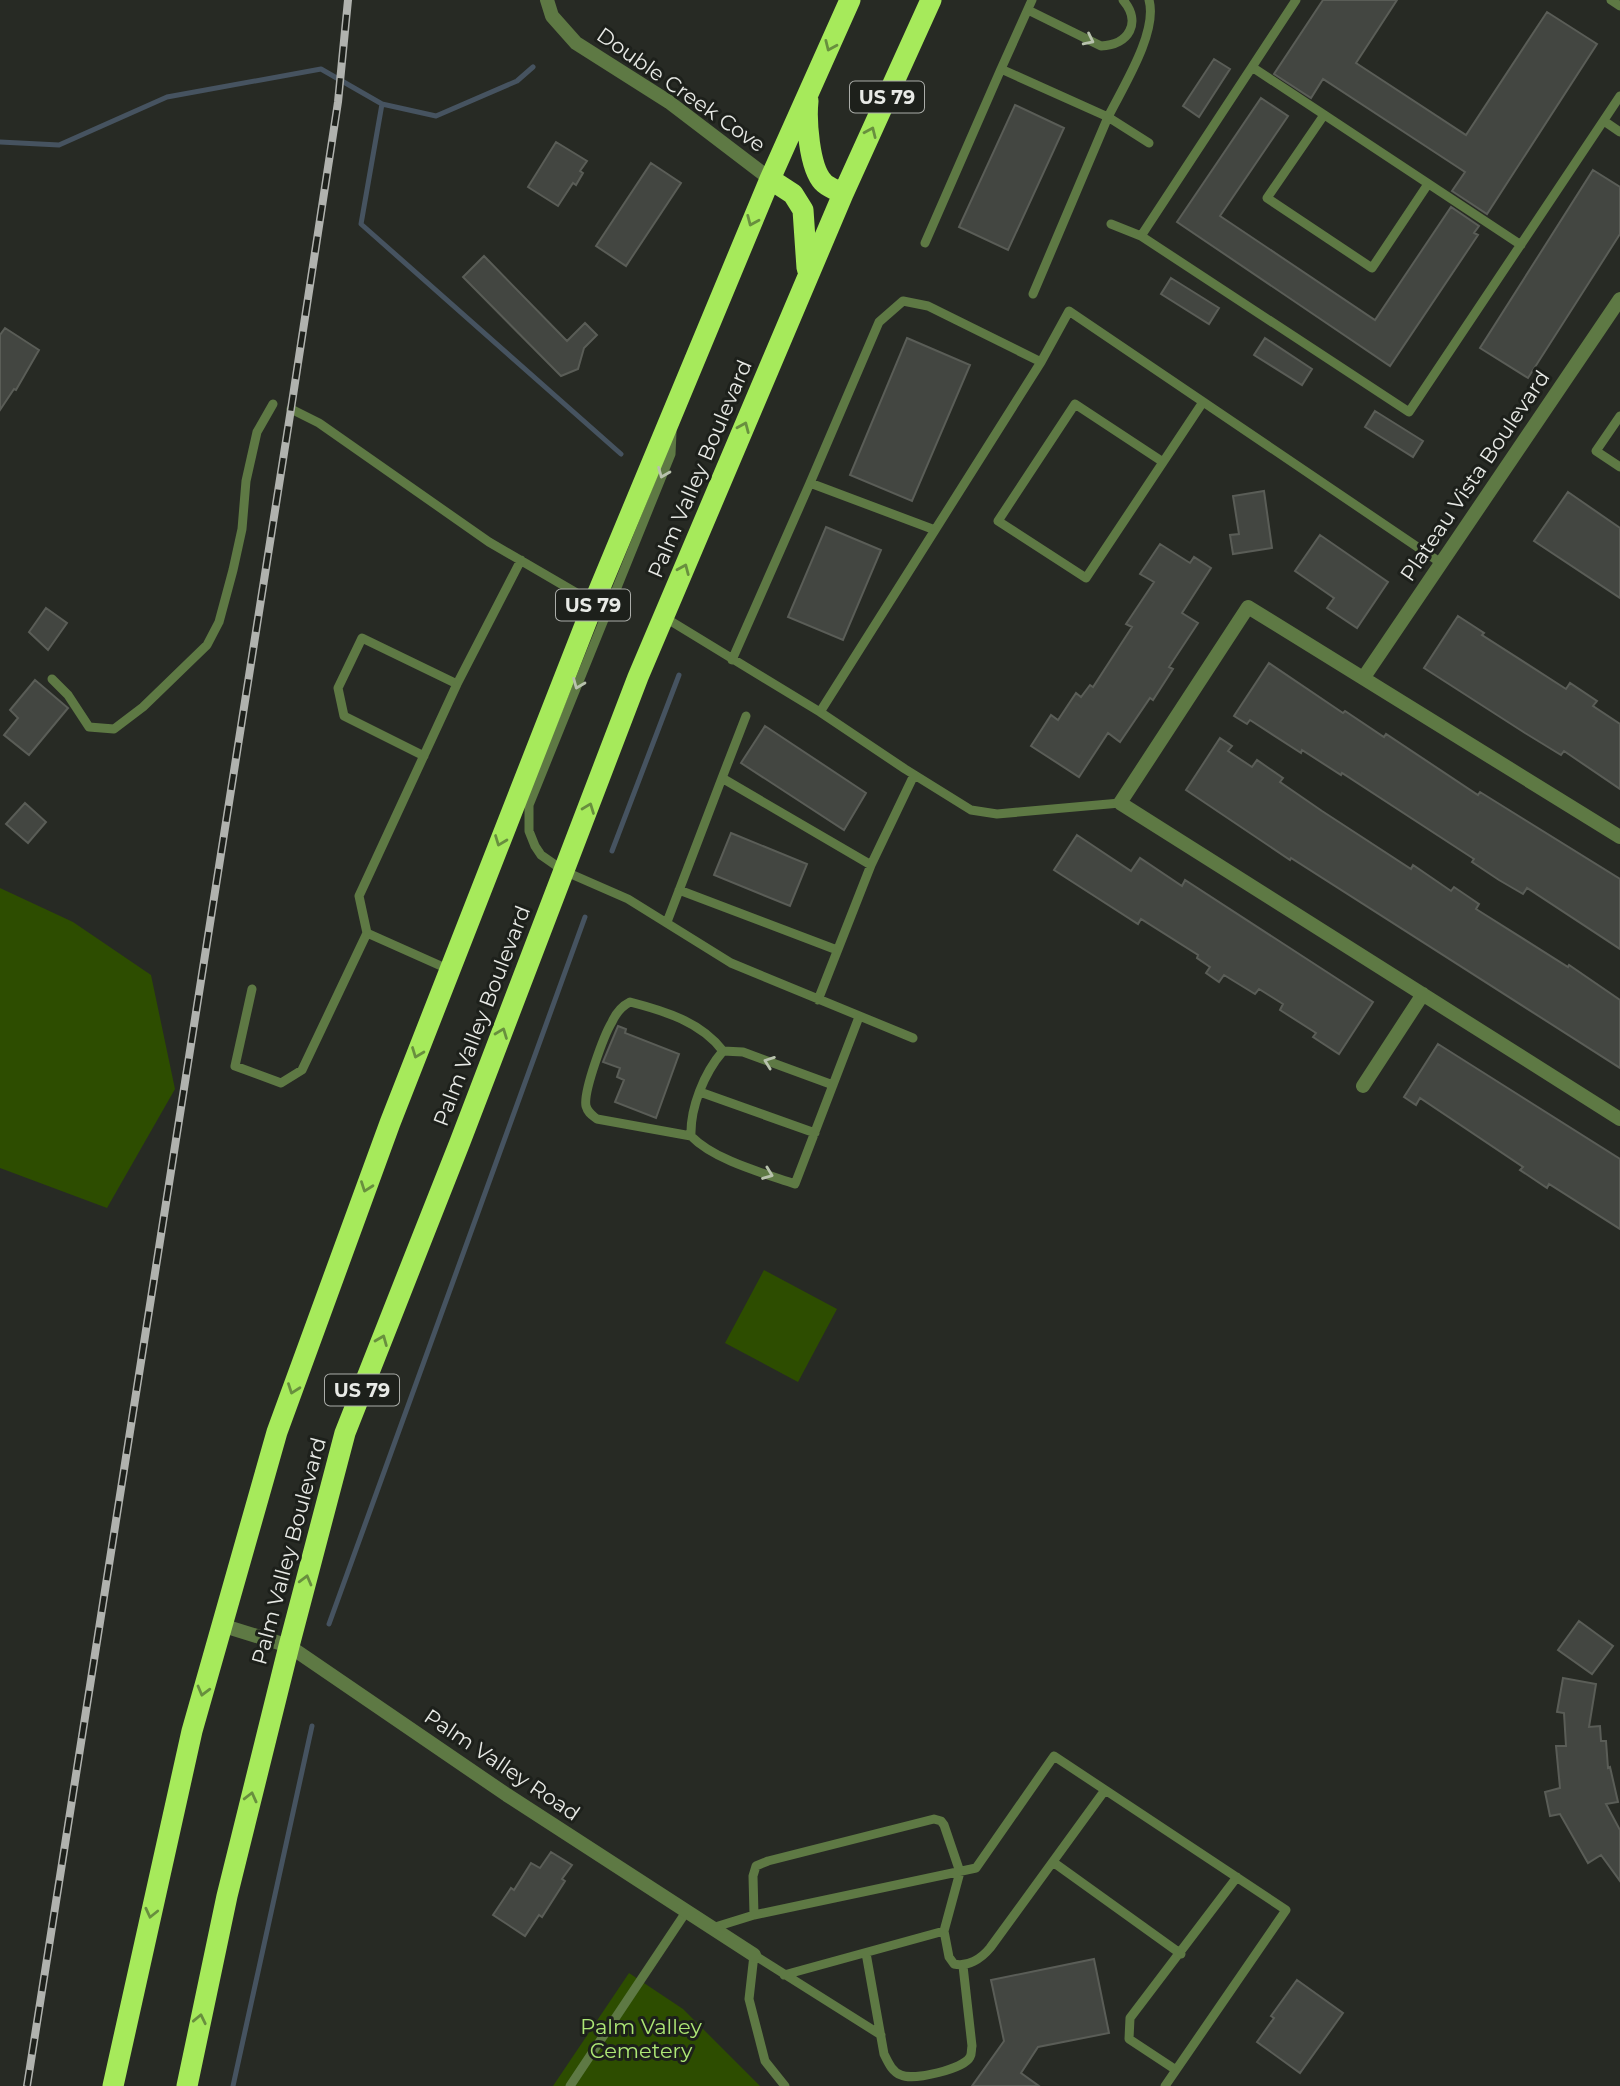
<svg xmlns="http://www.w3.org/2000/svg" width="1620" height="2086" font-family="Montserrat,sans-serif">
<style>
.green{fill:#2d4d00}
.lines{fill:none;stroke-linecap:round;stroke-linejoin:round}
.stream{stroke:#465360;stroke-width:5}
.building{fill:#434641;stroke:#5a5d57;stroke-width:2}
.lane{stroke:#5e7944;stroke-width:9}
.street{stroke:#5e7944;stroke-width:14}
.highway{stroke:#a6ea5b;stroke-width:21}
.rail-casing{stroke:#b0b2ae;stroke-width:8}
.rail{stroke:#1d201b;stroke-width:5;stroke-dasharray:16;stroke-linecap:butt}
.oneway{stroke:#b8c2ad}
.oneway2{stroke:#688f3e}
.labels{text-anchor:middle;stroke-width:6;stroke-linejoin:round;paint-order:stroke}
.shield{fill:#1d201b;stroke:#abada9;stroke-width:2}
.shield-label{font-size:19px;font-weight:bold;fill:#e8eae6}
.street-label{font-size:21px;fill:#e8eae6;stroke:#1d201b}
.park-label{font-size:21px;fill:#ade775;stroke:#1d201b}
</style>
<rect width="100%" height="100%" fill="#272a24"/>
<path class="green" d="M0 888 73 922 151 975 175 1089 107 1208 0 1168Z
M764 1270 837 1309 798 1382 725 1343Z
M629 1973 683 2009 760 2086H553Z"/>
<g class="lines">
<path class="stream" d="M382 104 361 224 621 454
M0 142 59 145 167 97 321 69 382 104 436 116 517 81 533 67
M612 851 679 675
M329 1624 585 917
M233 2086 312 1726"/>
</g>
<path class="building" d="M1323 0H1397L1356 63 1466 135 1547 12 1597 44 1487 214 1452 191 1465 172 1323 79 1311 98 1274 74Z
M1214 59 1230 69 1199 117 1183 106Z
M1261 98 1288 116 1220 216 1375 320 1451 207 1479 226 1474 233 1478 235 1390 366 1177 222Z
M1015 105 1064 128 1008 250 959 227Z
M556 142 587 161 580 171 583 173 576 185 573 183 558 206 528 187Z
M651 163 681 183 626 266 596 246Z
M1593 170 1620 187V234L1528 378 1480 348Z
M484 256 567 341 585 323 597 335 584 348 578 369 561 376 463 277Z
M1171 278 1219 308 1209 324 1161 294Z
M5 328 39 350 16 390 14 389 0 410V335Z
M907 338 970 365 912 501 850 475Z
M1265 338 1312 369 1302 385 1254 355Z
M1375 411 1423 441 1413 457 1365 427Z
M1264 491 1272 548 1233 554 1230 535 1239 534 1233 496Z
M1568 492 1620 528V598L1534 541Z
M826 527 881 550 843 640 788 617Z
M1320 535 1388 582 1357 628 1327 608 1334 598 1295 571Z
M1160 544 1190 563 1194 557 1211 568 1182 613 1198 623 1169 667 1173 669 1153 700 1150 698 1120 742 1108 733 1079 777 1031 746 1051 715 1058 720 1076 693 1081 697 1090 685 1093 687 1132 627 1126 624 1154 582 1140 574Z
M46 608 67 623 48 650 29 632Z
M1458 616 1484 633 1482 635 1566 689 1570 683 1597 701 1593 706 1620 724V789L1564 751 1561 755 1525 733 1424 668Z
M1269 663 1343 713 1345 711 1384 737 1386 734 1478 795 1480 792 1620 879V949L1527 888 1523 894 1499 880 1472 862 1474 859 1342 773 1341 775 1302 750 1301 753 1250 720 1247 724 1234 716Z
M35 680 68 708 29 755 4 735 18 718 10 710Z
M765 726 866 793 844 830 741 763Z
M1220 738 1232 746 1228 751 1252 767 1257 760 1283 778 1280 782 1322 811 1411 869 1413 865 1451 891 1454 887 1479 904 1476 909 1568 967 1569 965 1620 1000V1068L1291 858 1290 860 1186 790Z
M25 803 46 822 28 843 6 824Z
M731 833 807 864 790 906 714 875Z
M1077 835 1131 871 1140 858 1182 886 1185 880 1373 1002 1339 1054 1313 1037 1316 1033 1280 1010 1283 1004 1259 989 1255 994 1224 975 1219 982 1206 973 1210 967 1197 958 1198 955 1141 919 1138 924 1054 870Z
M618 1026 626 1029 625 1033 679 1054 656 1118 615 1102 624 1080 617 1077 620 1068 603 1062Z
M1438 1044 1620 1159V1229L1549 1184 1547 1188 1520 1170 1523 1167 1420 1098 1416 1105 1404 1097Z
M1579 1621 1613 1646 1592 1674 1558 1650Z
M1563 1678 1596 1684 1589 1727 1600 1726 1601 1741H1606L1608 1768 1610 1767 1618 1802 1606 1804 1620 1830V1881L1601 1855 1588 1863 1560 1814 1550 1816 1545 1792 1560 1788 1556 1746H1566L1564 1713 1557 1712Z
M551 1852 572 1865 562 1879 565 1881 542 1917 539 1915 525 1936 493 1915 511 1888 514 1890 531 1863 540 1868Z
M1094 1959 1109 2033 1038 2047 1021 2073 1039 2086H972L1004 2041 991 1980Z
M1297 1980 1343 2013 1300 2073 1257 2042 1274 2018 1271 2016Z"/>
<g class="lines">
<path class="lane" d="M1611 0 1620 6
M1028 10 1101 46C1129 45 1142 22 1123 0
M1252 67 1521 245
M1001 69 1032 0
M1324 115 1267 198 1372 268 1428 184
M1604 121 1620 132
M1149 143 1108 117C1123 87 1158 32 1149 0
M1111 224 1141 236 1409 412 1620 96
M1141 236 1296 0
M925 243 1001 69 1108 117 1033 294
M1041 362 1069 311 1441 563
M291 409 319 423 489 542 592 602
M1620 416 1596 451 1620 467
M672 432 671 454 529 805V831L535 846 541 855 564 871 628 899 731 963 913 1038
M1163 462 1075 404 998 521 1086 578 1203 402
M810 483 879 322 903 301 928 306 1041 362 935 530
M664 617 820 712 905 769 971 810 997 814 1120 803
M732 660 810 483 935 530 820 712
M52 679 68 695 89 727 114 729 143 707 207 645 219 622 233 570 242 529 246 481 257 432 273 404
M746 716 722 778 871 865 818 1000
M424 756 344 716 338 688 362 638 457 684 521 560
M871 865 914 775
M679 890 837 950
M667 922 722 778
M367 933 450 970
M252 989 235 1066 281 1083 302 1070 367 933 359 896 457 684
M833 1085 743 1052 723 1051C704 1073 690 1108 691 1136 714 1160 763 1173 795 1184L859 1017
M700 1092 815 1133
M691 1136 597 1119C592 1115 588 1113 586 1106 583 1092 604 1035 612 1022 616 1013 622 1006 630 1002 665 1011 701 1022 723 1051
M1053 1862 1181 1954
M754 1915 753 1876 756 1866 768 1861 934 1819 941 1821 944 1825 960 1872 944 1931
M712 1928 754 1915 976 1868 1054 1756 1286 1910 1165 2086
M866 1953 884 2054C888 2062 892 2072 901 2075 913 2081 964 2069 970 2057 972 2054 971 2050 972 2046L963 1966
M784 1975 944 1931 949 1957 954 1964C968 1967 981 1959 990 1948L1105 1790
M1176 2070 1129 2039 1130 2018 1237 1877
M570 2086 686 1912
M785 2086 765 2061 749 1999 754 1955 881 2035"/>
<path class="street" d="M547 0 552 16 576 43 669 102 770 179
M1364 677 1620 299
M1620 837 1248 607 1120 803 1620 1119
M1363 1086 1423 994
M221 1625 289 1646 507 1795 754 1955"/>
<path class="highway" d="M808 101C806 120 809 167 823 182 827 187 837 190 843 194
M770 179 793 194 803 210 807 268
M113 2086 192 1731 277 1432 390 1123 594 602 770 179 850 0
M187 2086 227 1896 289 1646 345 1433 460 1142 638 677 843 194 931 0"/>
<defs>
<path id="rail" d="M27 2086 291 409 338 102 348 0"/>
</defs>
<use href="#rail" class="rail-casing"/>
<use href="#rail" class="rail"/>
</g>
<defs><path id="oneway-chevron" d="M-2-3.5L2.5 0L-2 3.5" fill="none" stroke-width="1.6" stroke-linecap="round" stroke-linejoin="round" transform="scale(1.75)"/></defs>
<g class="oneway">
<use href="#oneway-chevron" transform="translate(1089 40) rotate(26)"/>
<use href="#oneway-chevron" transform="translate(663 473) rotate(112)"/>
<use href="#oneway-chevron" transform="translate(578 684) rotate(112)"/>
<use href="#oneway-chevron" transform="translate(769 1062) rotate(-160)"/>
<use href="#oneway-chevron" transform="translate(768 1174) rotate(21)"/>
</g>
<g class="oneway2">
<use href="#oneway-chevron" transform="translate(830 46) rotate(114)"/>
<use href="#oneway-chevron" transform="translate(871 132) rotate(-66)"/>
<use href="#oneway-chevron" transform="translate(752 221) rotate(113)"/>
<use href="#oneway-chevron" transform="translate(744 427) rotate(-67)"/>
<use href="#oneway-chevron" transform="translate(684 569) rotate(-67)"/>
<use href="#oneway-chevron" transform="translate(589 808) rotate(-69)"/>
<use href="#oneway-chevron" transform="translate(500 841) rotate(111)"/>
<use href="#oneway-chevron" transform="translate(502 1033) rotate(-69)"/>
<use href="#oneway-chevron" transform="translate(417 1053) rotate(111)"/>
<use href="#oneway-chevron" transform="translate(366 1187) rotate(110)"/>
<use href="#oneway-chevron" transform="translate(382 1340) rotate(-68)"/>
<use href="#oneway-chevron" transform="translate(293 1389) rotate(110)"/>
<use href="#oneway-chevron" transform="translate(306 1580) rotate(-75)"/>
<use href="#oneway-chevron" transform="translate(203 1691) rotate(105)"/>
<use href="#oneway-chevron" transform="translate(251 1797) rotate(-76)"/>
<use href="#oneway-chevron" transform="translate(151 1913) rotate(103)"/>
<use href="#oneway-chevron" transform="translate(200 2019) rotate(-78)"/>
</g>
<g class="labels">
<g class="shield">
<rect x="850" y="81.5" width="74" height="31" rx="5"/>
<rect x="556" y="589.5" width="74" height="31" rx="5"/>
<rect x="325" y="1374.5" width="74" height="31" rx="5"/>
</g>
<g class="shield-label">
<text x="887" y="104">US 79</text>
<text x="593" y="612">US 79</text>
<text x="362" y="1397">US 79</text>
</g>
<g class="street-label">
<text transform="translate(681 90) rotate(35)" y="7">Double Creek Cove</text>
<text transform="translate(700 469) rotate(-67)" y="7">Palm Valley Boulevard</text>
<text transform="translate(1475 476) rotate(-56)" y="7">Plateau Vista Boulevard</text>
<text transform="translate(482 1016) rotate(-69)" y="7">Palm Valley Boulevard</text>
<text transform="translate(289 1551) rotate(-75)" y="7">Palm Valley Boulevard</text>
<text transform="translate(502 1765) rotate(34)" y="7">Palm Valley Road</text>
</g>
<g class="park-label">
<text x="641" y="2034">Palm Valley<tspan x="641" dy="24">Cemetery</tspan></text>
</g>
</g>
</svg>
